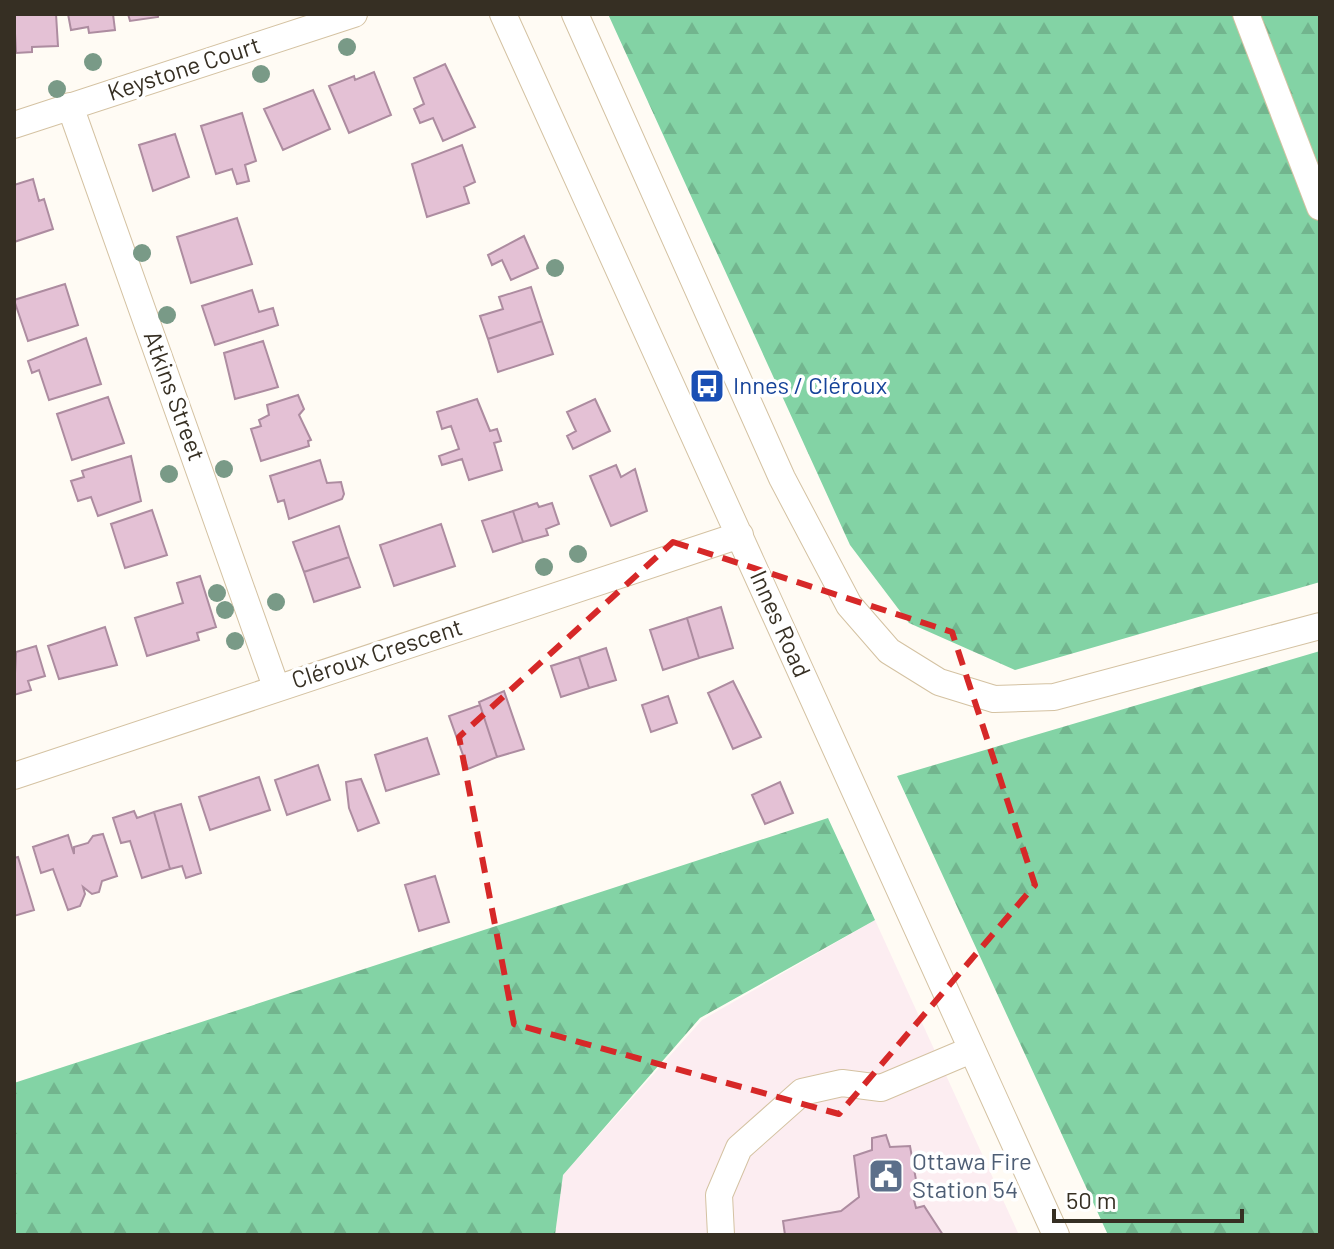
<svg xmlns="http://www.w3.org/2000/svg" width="1334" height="1249" font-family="Barlow,sans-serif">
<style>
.commercial{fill:#fcedf1}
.forest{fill:url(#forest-firs)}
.building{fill:#e4c1d5;stroke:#ad8ca0;stroke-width:2}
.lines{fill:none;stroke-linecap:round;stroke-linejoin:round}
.minor-casing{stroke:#d4c2a2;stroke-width:28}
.minor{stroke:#fff;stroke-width:26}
.tree{fill:#799a87}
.marked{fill:none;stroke:#d62828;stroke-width:6;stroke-dasharray:16 10;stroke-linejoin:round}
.labels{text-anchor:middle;stroke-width:7;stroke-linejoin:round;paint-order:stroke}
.street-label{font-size:24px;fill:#362f23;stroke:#fff}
.transit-label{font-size:24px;fill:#164399;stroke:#fff;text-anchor:start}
.service-label{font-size:24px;fill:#4e5e75;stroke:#fff;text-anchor:start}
</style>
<defs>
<pattern id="forest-firs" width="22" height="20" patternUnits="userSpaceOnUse" patternTransform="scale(2)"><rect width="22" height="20" fill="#83d3a5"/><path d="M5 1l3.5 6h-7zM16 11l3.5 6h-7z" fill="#72b58e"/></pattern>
</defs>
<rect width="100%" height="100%" fill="#fffbf4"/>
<path class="commercial" d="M875 920 1019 1235H555L563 1175 702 1020Z"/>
<path class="forest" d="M608 14H1320V582L1015 670 909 623 850 545Z
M1320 651V1235H1108L897 776Z
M828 818 875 920 700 1018 563 1175 555 1235H14V1083Z"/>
<path class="building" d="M14 14H56L58 46 32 47V52L16 53Z
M68 14H113L115 30 89 33 88 27 71 30Z
M128 14H158V17L130 21Z
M445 64 475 127 443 141 433 118 420 123 414 109 424 104 414 78Z
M374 72 391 115 349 133 329 86 354 76 355 80Z
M313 90 330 129 283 150 264 109Z
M242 113 256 161 245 165 249 181 237 184 232 169 216 174 201 126Z
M175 134 189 177 153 191 139 145Z
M462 145 475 182 464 187 469 203 427 217 412 164Z
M33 179 39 201 44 199 53 229 14 242V185Z
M237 218 252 264 191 283 177 237Z
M524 236 538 268 511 280 502 260 492 265 488 255Z
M65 284 78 325 28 341 14 300Z
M531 287 542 321 488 339 480 316 503 309 499 297Z
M252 290 259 312 273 308 278 325 215 345 202 306Z
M542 321 553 354 498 372 488 339Z
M86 338 101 384 49 400 39 370 32 373 28 361Z
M263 341 278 387 235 399 224 353Z
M298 395 304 409 299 415 311 440 308 441 309 446 261 461 251 429 261 426 259 420 269 415 267 405Z
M108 397 124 443 72 460 57 414Z
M477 399 490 431 497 429 501 441 494 443 502 470 469 480 462 459 442 465 439 456 459 449 451 426 442 429 437 412Z
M595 399 610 431 573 449 567 436 576 431 567 412Z
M131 456 141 501 98 516 91 497 78 501 71 481 84 477 82 471Z
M320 460 327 483 341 482 344 494 342 499 289 519 284 500 278 502 270 476Z
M616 465 621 477 635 469 647 511 611 526 590 476Z
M537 503 539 507 552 503 559 524 546 529 548 535 523 542 513 511Z
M152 510 167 555 125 568 111 524Z
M513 511 523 542 493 552 482 521Z
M441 524 455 566 394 586 380 545Z
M339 526 349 557 304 572 293 542Z
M349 557 360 587 314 602 304 572Z
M200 576 216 627 197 633 199 640 147 656 135 618 183 603 177 583Z
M721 607 733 648 699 658 687 618Z
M687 618 699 658 663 670 650 630Z
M105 627 117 665 59 679 48 646Z
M36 646 45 676 28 681 31 690 14 695 16 652Z
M606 648 616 680 589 688 579 657Z
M579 657 589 688 561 697 551 666Z
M733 681 761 737 733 749 708 693Z
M504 691 524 749 497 757 479 702Z
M668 696 677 723 651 732 642 705Z
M480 705 497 757 468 769 449 716Z
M427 738 439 774 386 791 375 755Z
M318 765 330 800 287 815 275 780Z
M259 777 270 810 210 830 199 797Z
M361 779 379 823 358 831 349 808 346 782Z
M780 782 793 813 765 824 752 795Z
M181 804 201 873 186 878 182 866 170 869 154 812Z
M134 811 137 818 154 812 170 869 142 878 130 841 121 843 113 818Z
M103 834 117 876 102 881 99 892 92 894 83 887 85 894 80 906 68 910 53 869 41 873 33 847 68 835 74 854V847L88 843 93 836Z
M18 857 34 910 14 916V858Z
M435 876 449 922 419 931 405 885Z
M886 1135 890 1147 910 1146 919 1197 914 1200 916 1208 924 1206 943 1235H785L783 1221 841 1211 859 1197 854 1156 872 1150V1138Z"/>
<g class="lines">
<defs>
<path id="minor" d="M503 14 1056 1235
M575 14 782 478 849 605 889 651 939 682 994 699 1054 697 1320 626
M1246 14 1320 207
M70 106 276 687
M14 125 354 14
M14 776 740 535
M721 1235 719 1195 739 1148 802 1092 842 1083 881 1088 971 1050"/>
</defs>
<use href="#minor" class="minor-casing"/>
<use href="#minor" class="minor"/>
</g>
<g class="tree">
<circle cx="347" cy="47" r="9"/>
<circle cx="93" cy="62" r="9"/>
<circle cx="261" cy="74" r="9"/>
<circle cx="57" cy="89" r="9"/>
<circle cx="142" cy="253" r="9"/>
<circle cx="555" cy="268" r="9"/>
<circle cx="167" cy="315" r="9"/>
<circle cx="224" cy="469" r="9"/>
<circle cx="169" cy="474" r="9"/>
<circle cx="578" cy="554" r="9"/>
<circle cx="544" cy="567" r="9"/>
<circle cx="217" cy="593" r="9"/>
<circle cx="276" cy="602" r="9"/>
<circle cx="225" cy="610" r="9"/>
<circle cx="235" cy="641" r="9"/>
</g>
<path class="marked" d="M673 542 952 632 1035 885 839 1114 514 1024 459 737Z"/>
<defs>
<symbol id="bus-square" viewBox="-11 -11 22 22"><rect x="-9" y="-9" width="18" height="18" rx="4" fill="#1a4fb4" stroke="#fff"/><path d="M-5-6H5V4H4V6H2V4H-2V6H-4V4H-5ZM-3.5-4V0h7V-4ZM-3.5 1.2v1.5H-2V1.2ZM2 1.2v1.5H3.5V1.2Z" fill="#fff"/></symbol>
<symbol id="civic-square" viewBox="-11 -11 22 22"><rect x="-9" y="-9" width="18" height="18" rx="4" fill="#5c6f8a" stroke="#fff"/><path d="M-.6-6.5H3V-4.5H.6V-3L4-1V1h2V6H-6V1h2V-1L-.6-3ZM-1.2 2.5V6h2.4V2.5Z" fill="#fff"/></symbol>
</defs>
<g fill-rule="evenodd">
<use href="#bus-square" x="687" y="366" width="40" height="40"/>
<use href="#civic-square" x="866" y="1156" width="40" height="40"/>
</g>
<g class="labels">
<g class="street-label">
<text transform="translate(184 69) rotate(-18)" y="8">Keystone Court</text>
<text transform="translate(174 396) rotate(70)" y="8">Atkins Street</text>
<text transform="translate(780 624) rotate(66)" y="8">Innes Road</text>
<text transform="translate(377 654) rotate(-18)" y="8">Cléroux Crescent</text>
</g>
<g class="transit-label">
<text x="733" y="394">Innes / Cléroux</text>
</g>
<g class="service-label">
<text x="912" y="1170">Ottawa Fire<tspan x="912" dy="28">Station 54</tspan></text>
</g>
</g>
<rect width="1334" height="1249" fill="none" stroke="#362f23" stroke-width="32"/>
<path d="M1054 1209v12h188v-12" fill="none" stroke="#362f23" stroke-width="4"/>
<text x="1066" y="1209" font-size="24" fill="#362f23" stroke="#ffffff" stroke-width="6" paint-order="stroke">50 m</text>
</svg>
